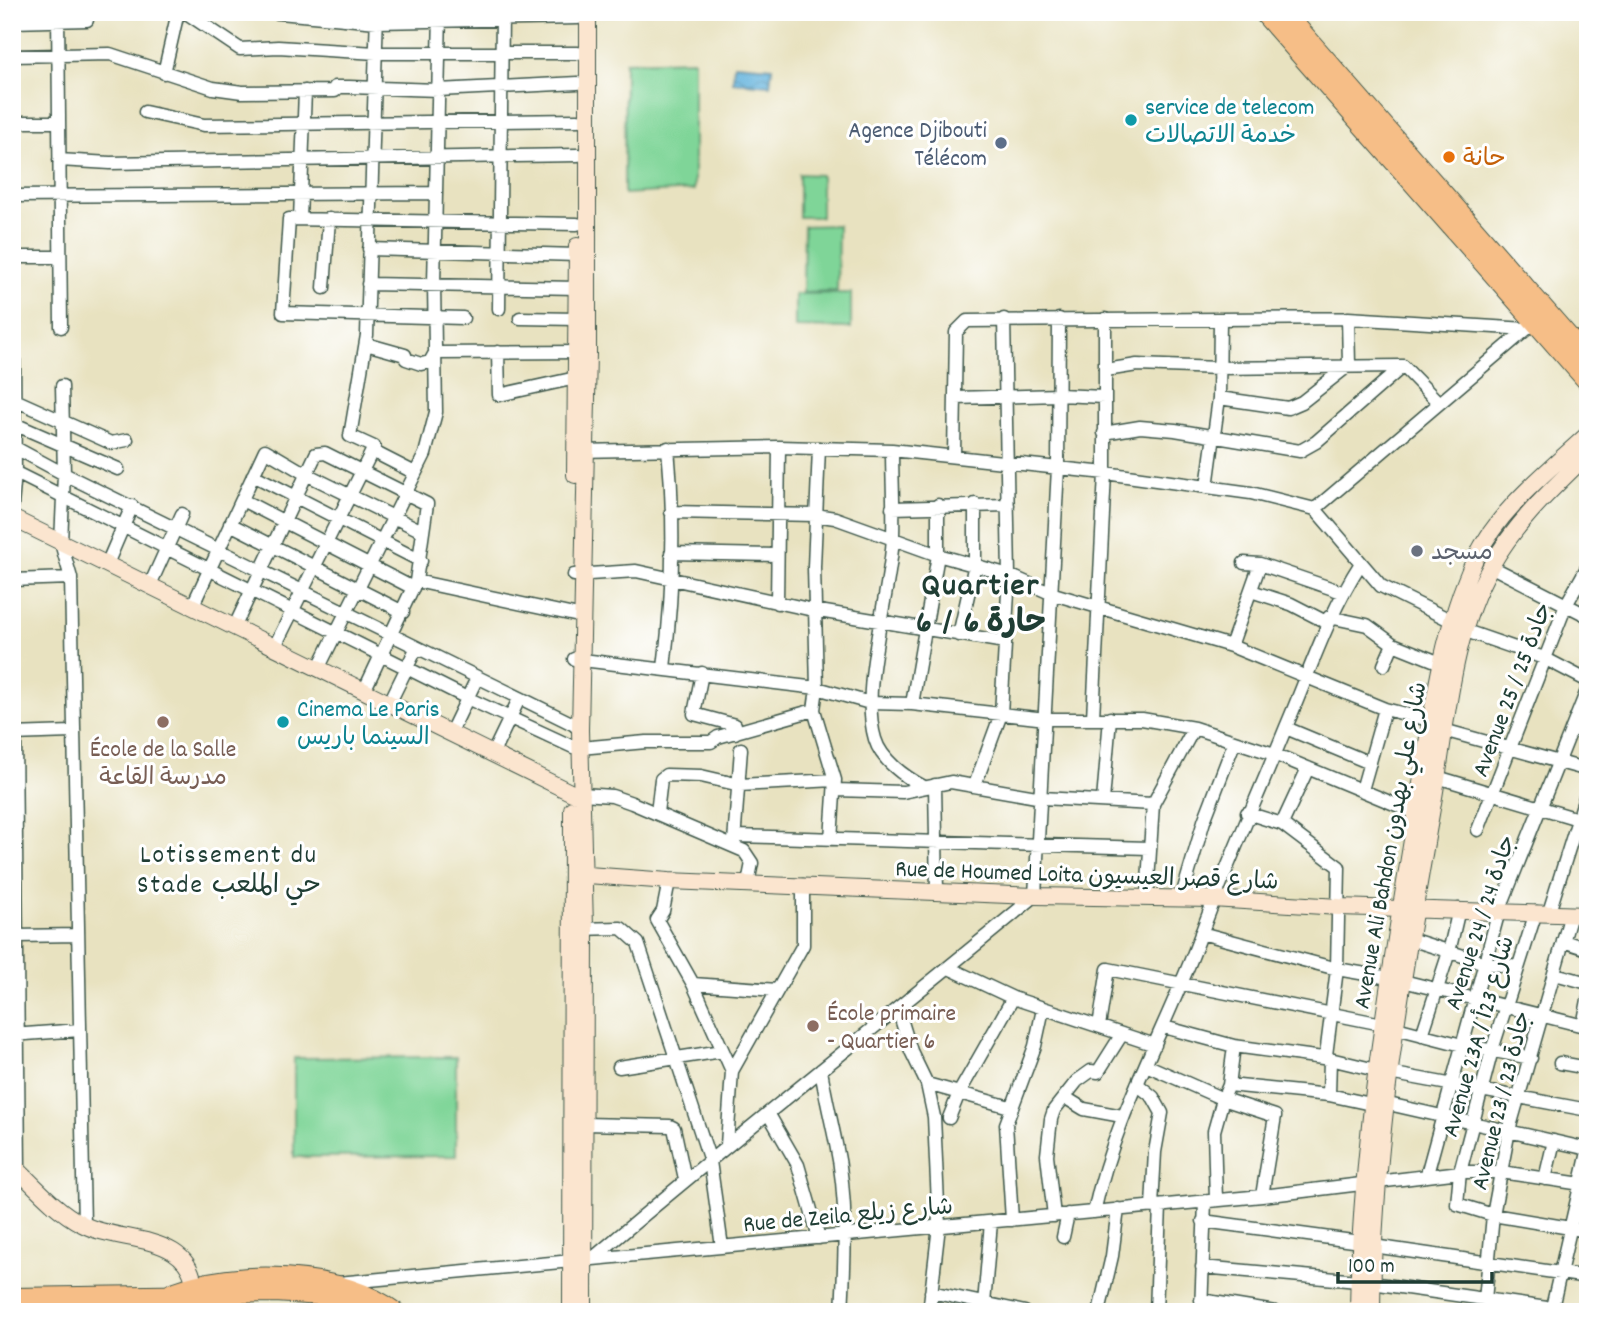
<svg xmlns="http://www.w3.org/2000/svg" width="1600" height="1324" font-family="Dekko,'Playpen Sans Arabic',sans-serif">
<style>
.grass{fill:#7fd598;stroke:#4f8966;stroke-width:2}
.water{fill:url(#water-waves);stroke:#417888;stroke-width:2}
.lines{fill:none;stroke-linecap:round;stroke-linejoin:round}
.street-casing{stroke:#3d5649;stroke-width:15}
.secondary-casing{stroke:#3d5649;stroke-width:18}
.primary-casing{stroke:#3d5649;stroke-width:20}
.street{stroke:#fff;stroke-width:12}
.secondary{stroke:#fbe5cf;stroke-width:16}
.primary{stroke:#f6be87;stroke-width:18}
.culture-dot{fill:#0f9aa8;stroke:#fff;stroke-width:2.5}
.service-dot{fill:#5c6f8a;stroke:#fff;stroke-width:2.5}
.food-dot{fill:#e8710a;stroke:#fff;stroke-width:2.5}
.worship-dot{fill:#6b7280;stroke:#fff;stroke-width:2.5}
.education-dot{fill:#8d6e63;stroke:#fff;stroke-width:2.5}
.labels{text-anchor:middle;stroke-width:6;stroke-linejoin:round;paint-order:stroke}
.culture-label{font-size:24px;fill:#0d838f;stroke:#fff;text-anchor:start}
.service-label{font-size:24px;fill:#4e5e75;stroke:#fff;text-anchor:end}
.food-label{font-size:24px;fill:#c56008;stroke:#fff;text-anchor:start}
.worship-label{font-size:24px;fill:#5b616d;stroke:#fff;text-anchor:start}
.street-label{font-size:24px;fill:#1f3d34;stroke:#fff}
.education-label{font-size:24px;fill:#785e54;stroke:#fff}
.neighbourhood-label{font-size:26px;letter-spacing:2px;fill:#1f3d34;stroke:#fff}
.district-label{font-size:32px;font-weight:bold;letter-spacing:2px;fill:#1f3d34;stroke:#fff}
</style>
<defs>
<pattern id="water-waves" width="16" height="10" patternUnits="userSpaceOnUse" patternTransform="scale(1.75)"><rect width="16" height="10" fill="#63b3dd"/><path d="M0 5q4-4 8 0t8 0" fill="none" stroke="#5193b4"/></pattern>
</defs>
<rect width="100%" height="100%" fill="#fff"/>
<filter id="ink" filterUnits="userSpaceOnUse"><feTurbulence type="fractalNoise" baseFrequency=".0143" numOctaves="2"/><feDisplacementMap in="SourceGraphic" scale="14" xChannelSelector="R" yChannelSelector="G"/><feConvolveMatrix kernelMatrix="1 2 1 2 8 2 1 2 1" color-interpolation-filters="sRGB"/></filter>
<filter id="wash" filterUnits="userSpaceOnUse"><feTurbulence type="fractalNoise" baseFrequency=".00686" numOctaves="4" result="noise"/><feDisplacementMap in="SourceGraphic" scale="28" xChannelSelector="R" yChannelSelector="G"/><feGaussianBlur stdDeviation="1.57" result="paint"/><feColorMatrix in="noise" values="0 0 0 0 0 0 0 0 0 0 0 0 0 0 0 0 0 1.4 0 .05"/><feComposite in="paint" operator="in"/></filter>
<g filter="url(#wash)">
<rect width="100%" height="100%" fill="#e8e2c0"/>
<path class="grass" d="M694 60V190L624 194 625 62Z
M799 174 821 175V217H799Z
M838 225 837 291 803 292 804 226Z
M851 293V328L795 327V294Z
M456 1057V1156L294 1157V1058Z"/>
<path class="water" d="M734 64 772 67 770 85 733 82Z"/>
</g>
<g filter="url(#ink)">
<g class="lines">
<defs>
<path id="street" d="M58 12 61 327
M185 12 240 49 278 47 376 53H578
M269 12 377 22 578 18
M12 22 87 20
M12 56 110 54 213 88 242 92 335 91V87H349L438 90 578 83
M164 73 178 12
M145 112 204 125 578 120
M12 122H59
M12 125 15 473 12 506
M59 160 110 163 578 155
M12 196 436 193
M300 219 305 91
M369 249 577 255
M14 257H60
M368 284 577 288
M324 288 329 219
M499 309 502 13
M463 318 283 313 289 219 577 224
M520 318 576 319
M366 344 405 355 406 359 421 364 430 362 435 353 585 352
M498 352 499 395 576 378
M1106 370 1137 365 1219 368 1403 366 1439 403
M62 386 64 474 61 543 71 578 84 1225
M956 398 1059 395 1104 397
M1219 398 1288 408 1302 402 1349 365 1348 318
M15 400 111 443 127 440
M12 423 118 469
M1104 433 1140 427 1175 430 1300 451 1316 442 1403 366
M12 446 64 474 573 724 580 730
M819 448 814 567 817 688 814 710 835 780 831 839
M892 450C892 478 894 507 893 536 891 594 859 685 875 739 881 760 905 777 924 787
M372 451 415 473
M579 451 779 447 892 450 1105 473 1251 493 1315 509 1381 586 1452 621
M954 455 956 332 967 321 1348 318 1527 329
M12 471 467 698 573 747
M253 475 421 561
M1207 487 1219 398 1220 319
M242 500 413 588
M892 508 1008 505
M1315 509 1528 328
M671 512 815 515 835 518 938 555 1009 575 1050 593 1231 646 1385 709 1433 721
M230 524 403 612
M671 553 776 555
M1244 563 1260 564 1342 592
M107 564 132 506
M1490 566 1588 616
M574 575 636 571 813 610 1005 642
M12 580 71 578
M416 581 574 615
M150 585 182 514
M1251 591 1291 604 1328 623
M777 603 779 447
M192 607 265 450 306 474 422 531
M1329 617 1367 625 1393 644 1443 664
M234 628 316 454 325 453 427 504 416 581 364 691
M1466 631 1544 658 1588 681
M959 635 975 564V504
M1231 646 1260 564
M274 648 374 447 350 436 367 335 377 12
M574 659 817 688 870 703 912 704 1046 719H1142L1194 728 1274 754 1416 813
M1384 665 1393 644
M664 668C673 596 675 520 668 448
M318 669 425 454 436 412 434 284 440 12
M702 673 694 714 735 725V733
M389 704 416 649
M912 704 938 555V505
M12 713 15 734 19 1171
M1093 718 1105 473V319
M1286 728 1370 763
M1436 728 1588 770
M12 734 72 732
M450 734 477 678
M580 748 646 742H711L718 737 814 710
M492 755 519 699
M1437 777 1588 822
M935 785 937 891
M975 785 1001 714 1009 575 1004 319
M836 790 903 792 951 782 1042 798 1153 804
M1362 790 1385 709
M582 794 612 796 632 803 744 851 752 863 748 883
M1103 801 1110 718
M657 813 661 779 666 775 701 776 740 785 835 780
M1247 813 1282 824 1339 867 1337 969 1326 1055 1330 1059 1329 1095
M1282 824 1308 768
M1478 830 1566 605 1588 566
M735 836 1149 848
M734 842 741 749
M669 881 663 911 657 920 693 984 732 1071
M1147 898 1153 804 1194 728
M1181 899 1204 821 1234 743
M1536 912 1492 1050 1460 1172 1457 1204 1493 1215 1588 1231
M1549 912 1588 788
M576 929 621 928 638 943 710 1161 722 1247
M1201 933 1337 969 1389 978
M17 936 77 935
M1410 939 1485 963 1518 967
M1563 941 1588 949
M951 969 1013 998 1155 1045
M1555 974 1588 983
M1403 981 1588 1027
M693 984 777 990
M898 1009 911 1051 927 1084 934 1117 939 1226 929 1312
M1099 1026 1108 969 1382 1024
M1583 1026 1588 1000
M1164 1027 1234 1046 1330 1059 1376 1070
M1396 1028 1462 1045 1531 1058
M12 1035 80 1030
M1422 1035 1449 952 1459 909
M1560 1063 1588 1068
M1146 1065 1223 1099 1229 1085 1329 1095 1371 1104
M619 1067 722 1051
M821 1070C825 1095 831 1119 836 1144 848 1199 845 1256 842 1312
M1389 1073 1588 1110
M927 1084 1010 1107
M1137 1084 1153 1097 1162 1113 1155 1152 1152 1206
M1229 1085 1234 1046
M1066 1098 1084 1109 1122 1116
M1384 1103 1588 1149
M768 1113 798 1165 819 1238
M949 1118 959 1093 1013 998
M585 1124 670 1126 674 1128 685 1179
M727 1145 732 1071 803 945V885
M1427 1174 1499 911 1588 688
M1545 1179 1554 1141
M1216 1200 1214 1131 1223 1099 1275 1116 1262 1196
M1094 1212C1115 1114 1167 1027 1201 934 1227 864 1258 796 1286 727 1310 671 1328 614 1361 563
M1054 1216 1047 1155 1051 1119 1054 1110 1077 1081 1091 1071 1098 1072 1122 1034
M1012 1220 1006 1124 1035 1046 1043 1009
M1203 1221 1360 1242
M1063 1237 1068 1214
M1373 1246 1588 1277
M592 1259C737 1135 888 1018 1035 896L1058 468 1059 319
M1202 1267 1358 1281
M338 1283 1262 1196 1460 1172H1501L1588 1185
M1372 1283 1575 1312
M931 1292 1025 1312
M1201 1300 1275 1312
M1485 1300 1493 1215 1509 1130 1571 914
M984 1304 991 1222
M1099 1312 1112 1256 1118 1209
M1156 1312 1160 1206
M1201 1312 1205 1201
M1551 1312 1588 1152"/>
<path id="secondary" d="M575 475 577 246
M12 518 572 793 582 794
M574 874 669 881 1035 896 1212 899 1339 907 1588 915
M12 1164C33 1184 56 1211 82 1224 121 1245 195 1230 195 1295
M571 1312 572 809
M584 1312 585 928 580 730 588 352V12
M1358 1312C1360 1146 1388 985 1415 822 1429 737 1438 637 1475 559 1500 508 1547 472 1588 434
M1372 1312C1373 1138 1404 968 1434 797 1447 722 1452 634 1491 566 1515 523 1553 488 1588 454"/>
<path id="primary" d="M1262 12 1588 383
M1285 12 1588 358
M172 1292C236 1268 340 1270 396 1312
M12 1297 275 1293 323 1296 368 1312"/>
</defs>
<use href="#street" class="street-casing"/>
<use href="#secondary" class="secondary-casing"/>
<use href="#primary" class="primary-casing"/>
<use href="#street" class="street"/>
<use href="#secondary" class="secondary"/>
<use href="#primary" class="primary"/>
</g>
</g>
<g class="culture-dot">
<circle cx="1131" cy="120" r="7"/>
<circle cx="283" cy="722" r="7"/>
</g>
<circle class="service-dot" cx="1001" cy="143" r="7"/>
<circle class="food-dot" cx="1449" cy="157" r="7"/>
<circle class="worship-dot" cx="1417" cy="551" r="7"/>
<g class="education-dot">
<circle cx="163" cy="722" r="7"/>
<circle cx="813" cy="1026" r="7"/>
</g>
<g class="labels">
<g class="culture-label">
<text x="1145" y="114">service de telecom<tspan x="1145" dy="28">خدمة الاتصالات</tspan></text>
<text x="297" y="716">Cinema Le Paris<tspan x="297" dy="28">السينما باريس</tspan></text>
</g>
<g class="service-label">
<text x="987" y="137">Agence Djibouti<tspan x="987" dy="28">Télécom</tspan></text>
</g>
<g class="food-label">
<text x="1463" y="165">حانة</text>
</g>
<g class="worship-label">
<text x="1431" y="559">مسجد</text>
</g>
<g class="street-label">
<text transform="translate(1511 689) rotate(-69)" y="8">Avenue 25 / جادة 25</text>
<text transform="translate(1389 845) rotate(-80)" y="8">Avenue Ali Bahdon شارع علي بهدون</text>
<text transform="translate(1087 874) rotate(2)" y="8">Rue de Houmed Loita شارع قصر العيسيون</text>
<text transform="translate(1479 922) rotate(-72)" y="8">Avenue 24 / جادة 24</text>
<text transform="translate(1477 1036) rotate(-74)" y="8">Avenue 23A / شارع 23أ</text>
<text transform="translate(1500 1100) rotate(-76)" y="8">Avenue 23 / جادة 23</text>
<text transform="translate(848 1214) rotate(-5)" y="8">Rue de Zeila شارع زيلع</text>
</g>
<g class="education-label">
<text x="163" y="756">École de la Salle<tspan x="163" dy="28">مدرسة القاعة</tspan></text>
<text x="827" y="1020" text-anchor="start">École primaire<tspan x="827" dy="28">- Quartier 6</tspan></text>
</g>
<g class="neighbourhood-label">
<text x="229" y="862">Lotissement du<tspan x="229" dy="30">Stade حي الملعب</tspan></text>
</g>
<g class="district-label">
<text x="981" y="594">Quartier<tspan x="981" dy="37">6 / حارة 6</tspan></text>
</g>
</g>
<rect width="1600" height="1324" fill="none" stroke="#fff" stroke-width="42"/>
<path d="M1338 1272v10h154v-10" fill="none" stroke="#1f3d34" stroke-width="3.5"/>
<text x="1348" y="1272" font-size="21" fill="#1f3d34" stroke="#ffffff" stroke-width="5" paint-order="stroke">100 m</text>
</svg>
